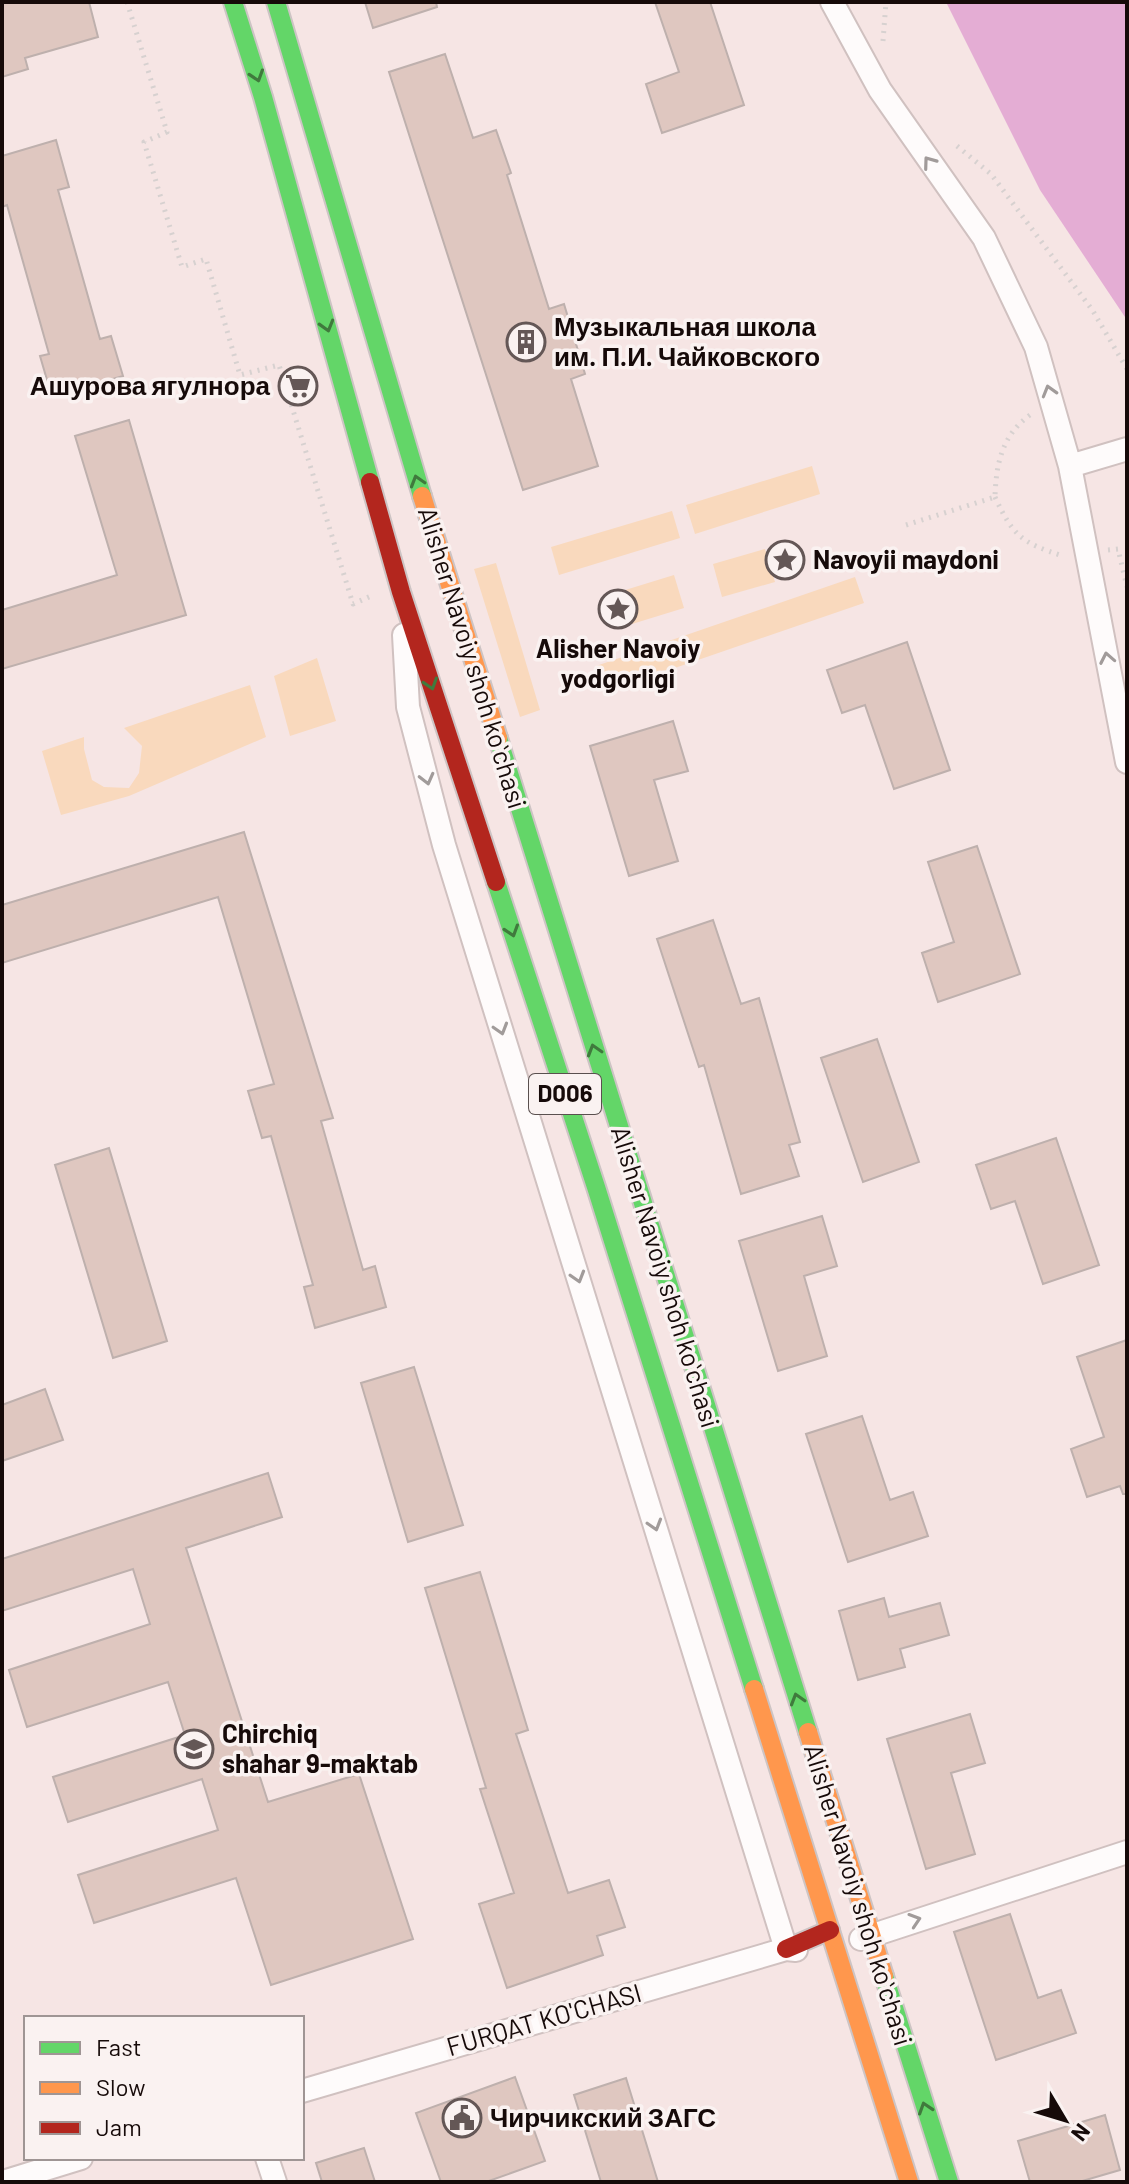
<svg xmlns="http://www.w3.org/2000/svg" width="1129" height="2184" font-family="Barlow,sans-serif">
<style>
.green{fill:#f9d9bd}
.water{fill:#e4add4}
.building{fill:#dfc7c0;stroke:#beb0ad;stroke-width:2}
.lines{fill:none;stroke-linecap:round;stroke-linejoin:round}
.street-casing{stroke:#d0c1c0;stroke-width:26}
.fast-casing{stroke:#cdc4c4;stroke-width:22}
.slow-casing{stroke:#cdc4c4;stroke-width:22}
.jam-casing{stroke:#cdc4c4;stroke-width:22}
.path{stroke:#d7d1d0;stroke-width:5;stroke-dasharray:2 6;stroke-linecap:butt}
.street{stroke:#fefbfb;stroke-width:22}
.fast{stroke:#63d668;stroke-width:18}
.slow{stroke:#ff974d;stroke-width:18}
.jam{stroke:#b3261e;stroke-width:18}
.oneway{stroke:#407a3d}
.oneway2{stroke:#a19b9a}
.labels{text-anchor:middle;stroke-width:7;stroke-linejoin:round;paint-order:stroke}
.shield{fill:#faf2f1;stroke:#5a504f;stroke-width:2}
.shield-label{font-size:24px;font-weight:bold;fill:#160a09}
.poi-label{font-size:26px;font-weight:bold;fill:#160a09;stroke:#faf2f1;text-anchor:start}
.street-label{font-size:26px;fill:#160a09;stroke:#faf2f1}
</style>
<rect width="100%" height="100%" fill="#f6e5e4"/>
<path class="green" d="M812 466 820 494 695 534 686 505Z
M672 511 680 538 559 575 551 547Z
M765 549 775 582 722 597 713 564Z
M496 563 540 710 520 717 474 569Z
M674 575 684 608 632 624 622 591Z
M855 577 864 603 605 692 596 666Z
M317 658 336 721 290 736 274 676Z
M250 685 266 737 129 796 61 815 42 751 84 737V749L92 780 104 787 129 788 139 773 142 746 124 728Z"/>
<path class="water" d="M946 2H1127V320L1040 190Z"/>
<path class="building" d="M2 2H89L98 37 25 58 28 69 2 77Z
M365 2H436L437 7 373 28Z
M655 2H710L744 105 662 133 646 84 679 72Z
M445 54 473 138 496 130 511 173 507 175 549 309 564 304 585 374 571 379 598 466 523 490 389 72Z
M56 140 69 187 58 190 100 339 111 336 123 376 52 397 40 356 49 354 7 205 2 207V156Z
M129 420 186 615 2 669V610L117 575 75 436Z
M907 642 950 770 894 789 865 705 842 713 827 670Z
M673 721 688 771 654 780 678 861 629 876 590 746Z
M244 832 333 1118 321 1121 363 1270 375 1266 386 1307 315 1328 304 1287 313 1285 271 1136 262 1138 248 1091 274 1084 218 897 2 963V905Z
M977 846 1020 974 938 1002 922 953 954 942 928 862Z
M713 920 741 1004 759 998 800 1142 789 1145 799 1176 741 1194 704 1065 699 1067 657 939Z
M877 1039 919 1162 863 1182 821 1058Z
M1056 1138 1099 1265 1043 1284 1015 1201 991 1209 976 1165Z
M109 1148 167 1341 113 1358 55 1165Z
M822 1216 837 1266 804 1276 827 1356 778 1371 739 1241Z
M1127 1340V1494H1123L1120 1486 1087 1497 1071 1449 1104 1437 1077 1357Z
M414 1367 463 1525 408 1542 361 1383Z
M45 1389 63 1440 2 1461V1405Z
M862 1416 890 1500 913 1492 928 1536 848 1562 806 1434Z
M268 1473 282 1517 186 1548 268 1802 359 1774 413 1939 271 1985 236 1878 94 1923 78 1875 218 1830 202 1779 68 1822 53 1777 185 1735 168 1682 27 1727 9 1670 150 1624 133 1569 2 1611V1559Z
M480 1572 528 1730 516 1734 568 1893 609 1880 625 1927 597 1936 603 1955 507 1988 479 1904 514 1893 480 1789 486 1788 425 1588Z
M884 1598 889 1617 940 1603 949 1635 900 1649 905 1667 858 1680 839 1611Z
M970 1714 985 1763 951 1773 975 1854 926 1869 887 1739Z
M1010 1914 1038 1998 1061 1990 1076 2033 996 2060 954 1932Z
M515 2077 545 2161 486 2182H441L416 2113Z
M626 2078 658 2182H601L574 2095Z
M1105 2115 1120 2170 1079 2182H1030L1018 2141Z
M364 2148 375 2182H322L316 2163Z"/>
<g class="lines">
<defs>
<path id="street" d="M832 2 880 90 984 238 1036 347 1070 466 1127 762
M1070 466 1127 449
M404 635 408 707 444 845 786 1949
M861 1939 1127 1852
M302 2091 786 1949 796 1950
M267 2158 275 2182
M3 2182 81 2158"/>
<path id="fast" d="M233 2 263 97 370 482
M276 2 422 496
M498 738 808 1732
M496 882 596 1187 754 1689
M884 1976 949 2182"/>
<path id="slow" d="M422 496 498 738
M754 1689 909 2182
M808 1732 884 1976"/>
<path id="jam" d="M370 482 401 592 496 882
M786 1949 830 1930"/>
</defs>
<use href="#street" class="street-casing"/>
<use href="#fast" class="fast-casing"/>
<use href="#slow" class="slow-casing"/>
<use href="#jam" class="jam-casing"/>
<path class="path" d="M127 2 167 132 144 142 182 267 206 259 240 375 279 365 353 604 371 596
M883 41 886 2
M957 146 991 174 1093 311 1127 369
M995 497C1013 536 1022 543 1063 556
M906 525 995 497C996 464 1002 435 1030 415
M1108 550 1118 549 1127 587"/>
<use href="#street" class="street"/>
<use href="#fast" class="fast"/>
<use href="#slow" class="slow"/>
<use href="#jam" class="jam"/>
</g>
<defs><path id="oneway-chevron" d="M-2-3.5L2.5 0L-2 3.5" fill="none" stroke-width="1.6" stroke-linecap="round" stroke-linejoin="round" transform="scale(2)"/></defs>
<g class="oneway">
<use href="#oneway-chevron" transform="translate(257 76) rotate(72)"/>
<use href="#oneway-chevron" transform="translate(327 326) rotate(74)"/>
<use href="#oneway-chevron" transform="translate(417 481) rotate(-107)"/>
<use href="#oneway-chevron" transform="translate(431 684) rotate(72)"/>
<use href="#oneway-chevron" transform="translate(512 931) rotate(72)"/>
<use href="#oneway-chevron" transform="translate(594 1050) rotate(-107)"/>
<use href="#oneway-chevron" transform="translate(797 1699) rotate(-107)"/>
<use href="#oneway-chevron" transform="translate(925 2108) rotate(-108)"/>
</g>
<g class="oneway2">
<use href="#oneway-chevron" transform="translate(929 162) rotate(-126)"/>
<use href="#oneway-chevron" transform="translate(1049 391) rotate(-106)"/>
<use href="#oneway-chevron" transform="translate(1107 658) rotate(-101)"/>
<use href="#oneway-chevron" transform="translate(427 779) rotate(76)"/>
<use href="#oneway-chevron" transform="translate(501 1029) rotate(73)"/>
<use href="#oneway-chevron" transform="translate(578 1277) rotate(73)"/>
<use href="#oneway-chevron" transform="translate(655 1525) rotate(73)"/>
<use href="#oneway-chevron" transform="translate(915 1920) rotate(-18)"/>
</g>
<defs>
<symbol id="building-ring" viewBox="-11 -11 22 22"><circle r="9.5" fill="#faf2f1" stroke="#645756" stroke-width="1.5"/><path d="M-4-6H4V6H1V3H-1V6H-4ZM-2.5-4.3h1.7v1.8h-1.7ZM.8-4.3h1.7v1.8H.8ZM-2.5-1h1.7V.8h-1.7ZM.8-1h1.7V.8H.8Z" fill="#645756"/></symbol>
<symbol id="supermarket-ring" viewBox="-11 -11 22 22"><circle r="9.5" fill="#faf2f1" stroke="#645756" stroke-width="1.5"/><path d="M-6-5.5h2.5l.6 2H6L4.5 2H-2.5L-4.4-4H-6ZM-1.5 3.2a1.3 1.3 0 1 0 .1 0ZM3 3.2a1.3 1.3 0 1 0 .1 0Z" fill="#645756"/></symbol>
<symbol id="sight-ring" viewBox="-11 -11 22 22"><circle r="9.5" fill="#faf2f1" stroke="#645756" stroke-width="1.5"/><path d="M0-6L1.8-2.2L6-1.7L2.9 1.2L3.7 5.4L0 3.3L-3.7 5.4L-2.9 1.2L-6-1.7L-1.8-2.2Z" fill="#645756"/></symbol>
<symbol id="school-ring" viewBox="-11 -11 22 22"><circle r="9.5" fill="#faf2f1" stroke="#645756" stroke-width="1.5"/><path d="M0-5L7-2L0 1L-7-2ZM-4 1L0 2.5L4 1V4Q0 6-4 4Z" fill="#645756"/></symbol>
<symbol id="civic-ring" viewBox="-11 -11 22 22"><circle r="9.5" fill="#faf2f1" stroke="#645756" stroke-width="1.5"/><path d="M-.6-6.5H3V-4.5H.6V-3L4-1V1h2V6H-6V1h2V-1L-.6-3ZM-1.2 2.5V6h2.4V2.5Z" fill="#645756"/></symbol>
</defs>
<g fill-rule="evenodd">
<use href="#building-ring" x="504" y="320" width="44" height="44"/>
<use href="#supermarket-ring" x="276" y="364" width="44" height="44"/>
<use href="#sight-ring" x="763" y="538" width="44" height="44"/>
<use href="#sight-ring" x="596" y="587" width="44" height="44"/>
<use href="#school-ring" x="172" y="1727" width="44" height="44"/>
<use href="#civic-ring" x="440" y="2096" width="44" height="44"/>
</g>
<g class="labels">
<rect class="shield" x="529" y="1074" width="72" height="40" rx="6"/>
<g class="shield-label">
<text x="565" y="1102">D006</text>
</g>
<g class="poi-label">
<text x="554" y="336">Музыкальная школа<tspan x="554" dy="30">им. П.И. Чайковского</tspan></text>
<text x="270" y="395" text-anchor="end">Ашурова ягулнора</text>
<text x="813" y="569">Navoyii maydoni</text>
<text x="618" y="658" text-anchor="middle">Alisher Navoiy<tspan x="618" dy="30">yodgorligi</tspan></text>
<text x="222" y="1743">Chirchiq<tspan x="222" dy="30">shahar 9-maktab</tspan></text>
<text x="490" y="2127">Чирчикский ЗАГС</text>
</g>
<g class="street-label">
<text transform="translate(472 658) rotate(73)" y="9">Alisher Navoiy shoh koʻchasi</text>
<text transform="translate(665 1277) rotate(73)" y="9">Alisher Navoiy shoh koʻchasi</text>
<text transform="translate(858 1895) rotate(73)" y="9">Alisher Navoiy shoh koʻchasi</text>
<text transform="translate(544 2020) rotate(-16)" y="9">FURQAT KO'CHASI</text>
</g>
</g>
<rect width="1129" height="2184" fill="none" stroke="#160a09" stroke-width="8"/>
<rect x="24" y="2016" width="280" height="144" fill="#faf2f1" stroke="#9f9594" stroke-width="2"/>
<rect x="40" y="2042" width="40" height="12" fill="#63d668" stroke="#9f9594" stroke-width="2"/>
<text x="96" y="2056" font-size="24" fill="#160a09">Fast</text>
<rect x="40" y="2082" width="40" height="12" fill="#ff974d" stroke="#9f9594" stroke-width="2"/>
<text x="96" y="2096" font-size="24" fill="#160a09">Slow</text>
<rect x="40" y="2122" width="40" height="12" fill="#b3261e" stroke="#9f9594" stroke-width="2"/>
<text x="96" y="2136" font-size="24" fill="#160a09">Jam</text>
<g transform="translate(1065 2120) rotate(128)" stroke="#faf2f1" stroke-width="6" paint-order="stroke">
<path d="M0-6L14 30L0 20L-14 30Z" fill="#160a09"/>
<text y="-12" font-size="22" font-weight="bold" text-anchor="middle" fill="#160a09">N</text>
</g>
</svg>
